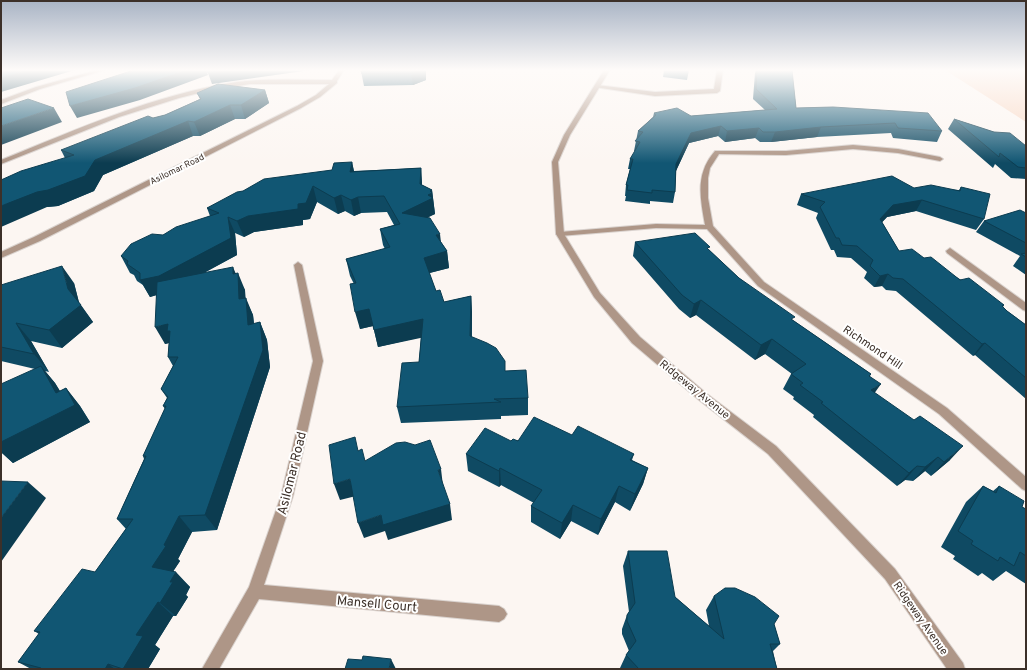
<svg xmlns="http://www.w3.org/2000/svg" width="1027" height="670" font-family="Overpass,sans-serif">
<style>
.green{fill:#f8d7c3}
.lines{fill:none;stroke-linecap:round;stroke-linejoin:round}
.minor-casing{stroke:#d9d2ce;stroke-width:2}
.tertiary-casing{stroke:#d9d2ce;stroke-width:2}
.minor{fill:#ae9687;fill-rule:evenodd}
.tertiary{fill:#ae9687;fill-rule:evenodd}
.wall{fill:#0f4a63}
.shaded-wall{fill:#0c3c50}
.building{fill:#115673;stroke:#0c3c50}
.labels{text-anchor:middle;stroke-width:4;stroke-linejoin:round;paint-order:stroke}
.far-street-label{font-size:9px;fill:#3c3029;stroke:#fff}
.street-label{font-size:11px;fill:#3c3029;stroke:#fff}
.near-street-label{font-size:13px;fill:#3c3029;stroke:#fff}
</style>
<rect width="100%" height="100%" fill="#fcf6f2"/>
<path class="green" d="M945 70H1026V122Z"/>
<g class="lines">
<defs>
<path id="minor" d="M97 70H105L40 89 1 104V100L36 87Z
M339 70H344L337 81V83L320 97 301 108 40 241 1 258V252L34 237 297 106 316 95 329 84H250L207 91 179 98 119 117 1 164V160C78 129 155 94 237 82 268 78 300 80 332 80Z
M717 70H723L720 91 717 93 655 96 594 87 597 85 655 92 714 89Z
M853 145 898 149 940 157 943 159 940 161 898 153 853 149 786 155 719 154 710 168 708 178V198L713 226 764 282 947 408 1026 477V491L1022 489 939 414 758 286 707 229 656 228 560 236 556 234 560 232 656 224 705 225C700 197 695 174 715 151H786Z
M950 248 1026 303V311L1023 310 947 253 946 251Z
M298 262 302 265 323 361 293 496 264 585 499 606 504 609 507 614 504 619 499 622 259 599 219 669H202L249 587 281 496 313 361 294 265Z"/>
<path id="tertiary" d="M604 70H610L570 135 558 162 564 234 600 293 640 337 707 394 776 446 895 569 963 663 965 669H947L885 579 768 454 699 400 632 343 594 297 556 234 552 162 564 135Z"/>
</defs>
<use href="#minor" class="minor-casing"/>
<use href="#tertiary" class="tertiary-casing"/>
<use href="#minor" class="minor"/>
<use href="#tertiary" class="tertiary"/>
</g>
<path class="wall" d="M365 70H426V80L413 85 364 86 361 71Z
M664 70H692H689L687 80 663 77Z
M756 70H792L796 108 833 107 942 131 937 142 893 138 891 133 817 137 771 142H760L755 138 725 142 718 136 689 143 676 171 675 192 673 203 650 201V204L625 201 626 196H625L626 185 630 169H628L630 159 635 151H634L638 131 653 117 654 113 691 116 765 110 753 99 755 73Z
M265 90 269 103 245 119H235L200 136H193L103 175 94 191 58 206 47 207 65 158 61 150 153 118 165 115 200 99 197 93Z
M954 119 994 132 1026 146V179L1011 178 995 164 993 168 948 129Z
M352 162 354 171 421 168 422 185 432 190 435 214 427 217 441 242 447 251 449 268 429 273 436 291 444 302 471 296 472 313V337L505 371 528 398V415L501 416V419L401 423 397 407 419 362 421 337 378 347 373 326 360 329 354 284 350 276 346 259 385 249 383 245 380 229 394 225 387 212 361 213 354 216 345 211 338 214 317 202 310 219 303 220V225L254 232 244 237 235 233 237 255 204 273H235L245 290V298L253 315 254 324 260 322 267 340 270 367 217 530 192 532 178 559 180 561 173 571 190 587 186 595 188 597 176 616H173L155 645 160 649 148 669H31L18 662 39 634 34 631 95 572 126 529 117 519 144 459 143 456 165 409 163 406 167 398 161 389 173 366 168 357 169 343 165 344 156 295 150 297 143 285 137 281 134 275 130 273 121 256 163 235 210 216 207 208 243 191 332 170Z
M961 187 984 219 976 230 916 211 887 217 882 222 899 251 924 258 1004 305 1003 307 1007 311 1026 325V399L975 355 973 356 896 291 886 290 882 286 874 287 864 278 867 272 851 258 837 257 834 250H831L816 218 818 213 797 205 801 194 914 188 959 190Z
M1026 213V275L1013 266 1020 256 976 232 984 221Z
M635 242 709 250 739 278 794 321 871 374 870 376 875 393 950 460 931 476 925 471 913 481 905 480 897 486 813 417 814 415 793 399 794 397 783 389 791 374H792L765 354 755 360 696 315 690 318 679 309 633 256Z
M74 283 79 303 93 322 62 348 31 341 49 372 45 371 55 383 60 391 66 388 80 406 90 422 13 463 2 453 35 369 1 361V285Z
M572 435 634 454 632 460 648 468 643 484 630 511 615 502 598 535 571 521 560 539 531 522V506L534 503 501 485 499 487 468 471 466 454 511 441Z
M983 486 993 491 999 486 1022 507 1026 509V584L1006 571 993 581 982 573 978 576 953 559 955 556 941 547 966 502Z
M628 551 675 597 709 626 706 610 714 596 774 624 780 644 773 651 777 669H622L620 668 626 655 629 651 622 634V629L627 615 629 612 623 566Z"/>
<path class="shaded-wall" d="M30 70H75L1 92V78Z
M187 70H206L208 75 140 100 77 118 70 106Z
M231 70H311L212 84 208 73Z
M421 70H426V80L413 85 411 73Z
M265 90 269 103 245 119 241 105Z
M230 105 235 119 200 136 194 122Z
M54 108 62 122 1 145V126Z
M188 121 193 136 103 175 94 191 58 206 47 207 1 227V206L95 160Z
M721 126 718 136 689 143 674 175 676 164 691 133Z
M821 127 817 137 771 142 775 132Z
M759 128 755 138 725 142 727 131Z
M352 162 355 177 350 172Z
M421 168 422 183V200L420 184Z
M313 186 317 202 310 219 303 220V225L254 232 244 237 237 221 248 216 298 204Z
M432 190 435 214 405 229 402 213 428 195 430 191Z
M341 195 345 211 338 214 334 198Z
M358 197 361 213 354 216 351 200Z
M922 200 916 211 887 217 874 231 880 219 893 205Z
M228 217 235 233 237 255 168 292 150 297 140 280Z
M440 234 442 251 436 235Z
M447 251 449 268 426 274 424 258Z
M62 266 74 283 80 306 81 305 93 322 62 348 49 330 68 289Z
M233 267 238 279V273L245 290 247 316 239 299 233 274Z
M888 274 882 286 874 287 880 276Z
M471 296 472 313 471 353 470 336Z
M246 298 253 315 256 342 248 325Z
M701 300 696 315 690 318 694 304Z
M369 309 373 326 360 329 355 312Z
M423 319 425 337 378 347 374 330Z
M260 322 267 340 270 367 217 530 205 515Z
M16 323 31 341 49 372 34 354Z
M168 324 173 342 165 344 155 327Z
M772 339 765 354 755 360 761 345Z
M985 343 975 355 973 356 982 344Z
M41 366 55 383 70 408 66 388 80 406 90 422 13 463 2 453H1V442L56 393Z
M881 384 871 398V390Z
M963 446 950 460 931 476 944 462Z
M938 457 925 471 913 481 925 467Z
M917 466 905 480 897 486 909 473Z
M500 468 501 485 499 487V471Z
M648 468 643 484 630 511 635 494Z
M441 469 443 486 438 470Z
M350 479 356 496 340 500 334 484Z
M28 482 46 498 1 562V518Z
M619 486 615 502 598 535 601 519Z
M450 504 452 520 388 540 385 531 364 538 358 523 381 515Z
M573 505 571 521 560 539 562 523Z
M179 516 192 532 178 559 180 561 167 581 152 567Z
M176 572 190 587 186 595 188 597 176 616 160 603 170 582Z
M158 602 173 616 155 645 160 649 148 669H123L136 635Z
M391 659 396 669H389Z
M108 664 115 669H105Z"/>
<path class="building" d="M1 70H30L1 78Z
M134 70H187L135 88 70 106 66 92Z
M206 70H231L208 73Z
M365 70H421L411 73 362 74 361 71Z
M757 70H792L796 108 833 107 928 113 942 131 898 128 895 123 821 127 775 132H763L759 128 727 131 721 126 691 133 676 164 675 192 652 190V193L627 190 628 185H626L633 159H630L640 142 635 141 643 132 638 131 656 115 654 113 677 108 691 116 777 109 756 89Z
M218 84 265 90 241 105H230L194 122 188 121 95 160 85 176 48 190 37 192 1 206V180L21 171 74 155 61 150 148 116 153 118 165 115 201 99 197 93Z
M28 99 54 108 1 126V108Z
M954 119 994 132 1010 133 1026 146V168L1018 167 1000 153 999 157Z
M352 162 350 172 421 168 420 184 432 190 430 191 432 193 428 195 433 198 402 213 430 218 440 234 436 235 447 251 424 258 436 291 440 290 444 302 471 296 470 336 487 343 496 348 505 361V371L526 370 528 398 494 399 501 402 397 407 402 363 419 362 423 319 374 330 369 309 355 312 350 284 356 283 346 259 390 247 380 229 400 224 384 196 358 197 351 200 341 195 334 198 313 186 306 203 298 204V209L248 216 237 221 228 217 231 238 159 276 140 280V273L127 264 128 261 121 256 131 244 152 234 163 235 176 227 219 213 207 208 237 192 243 191 264 179 332 170 334 163Z
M892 176 914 188 931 185 960 191 961 187 990 194 984 219 922 200 893 205 880 219 899 251 912 249 924 258 931 257 960 280 969 278 1004 305 1002 306 1007 311 1026 325V378L985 343 982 344 903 279 893 278 888 274 880 276 870 266 873 260 857 246 842 245 839 238H836L820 207 825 202 801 194Z
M1020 210 1026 213V243L984 221Z
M695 233 710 247 707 248 739 278 795 317 791 319 871 374 869 376 881 384 871 390 914 420 920 416 963 446 944 462 938 457 925 467 917 466 909 473 821 403 823 402 800 385 803 383 791 374 806 364 772 339 761 345 701 300 694 304 682 295 635 242Z
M1026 253V257L1021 254Z
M62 266 68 289 81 305 49 330 16 323 34 354 1 347V285Z
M233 267V274L238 273 239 299 246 298 248 325 260 322 263 350 205 515 179 516 164 545 166 546 152 567 176 572 170 582H173L160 603 158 602 136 635 143 636 123 669 108 664 105 669H40L41 668 18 662 40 632 34 631 82 569 95 572 133 519H117L146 456H143L166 406H163L168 397 161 389 178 357H168L170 331H167L168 324 155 327 157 282Z
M41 366 56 393 66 388 75 405 1 442V384Z
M534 417 572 435 578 426 634 454 630 460 648 468 635 494 619 486 601 519 573 505 562 523 531 506 542 490 500 468 499 471 466 454 485 428 511 441 513 439 518 441Z
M355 437 358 451 362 449 365 461 396 443 405 442 415 445 430 440 441 469 438 470 450 504 383 525 381 515 358 523 350 479 334 484 329 445Z
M1 481 28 482 1 518Z
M983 486 996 493 999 486 1024 501 1022 507 1026 509V556L1020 552 1014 566 1000 557 998 561 971 544 973 541 958 531Z
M628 551H667L675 597 724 639 714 596 725 588H735L755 597 779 616 774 624 780 644H770L777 669H639L626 655 636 641 627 621V615L635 603Z
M363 656 391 659 389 669H345L348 659 362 660Z"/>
<linearGradient id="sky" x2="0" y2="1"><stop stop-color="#a9b4c5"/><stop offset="0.43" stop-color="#fefbf9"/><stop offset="1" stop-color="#fefbf9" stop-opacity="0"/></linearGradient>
<rect width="1027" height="163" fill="url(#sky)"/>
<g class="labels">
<g class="far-street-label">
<text transform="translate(177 169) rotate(-26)" y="3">Asilomar Road</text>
</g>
<g class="street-label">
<text transform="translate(873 347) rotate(34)" y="4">Richmond Hill</text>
<text transform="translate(695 389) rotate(39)" y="4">Ridgeway Avenue</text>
<text transform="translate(921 618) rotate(55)" y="4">Ridgeway Avenue</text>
</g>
<g class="near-street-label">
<text transform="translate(291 473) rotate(-76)" y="5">Asilomar Road</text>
<text transform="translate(377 603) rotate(5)" y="5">Mansell Court</text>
</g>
</g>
<rect width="1027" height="670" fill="none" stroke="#3c3029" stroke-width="4"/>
</svg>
